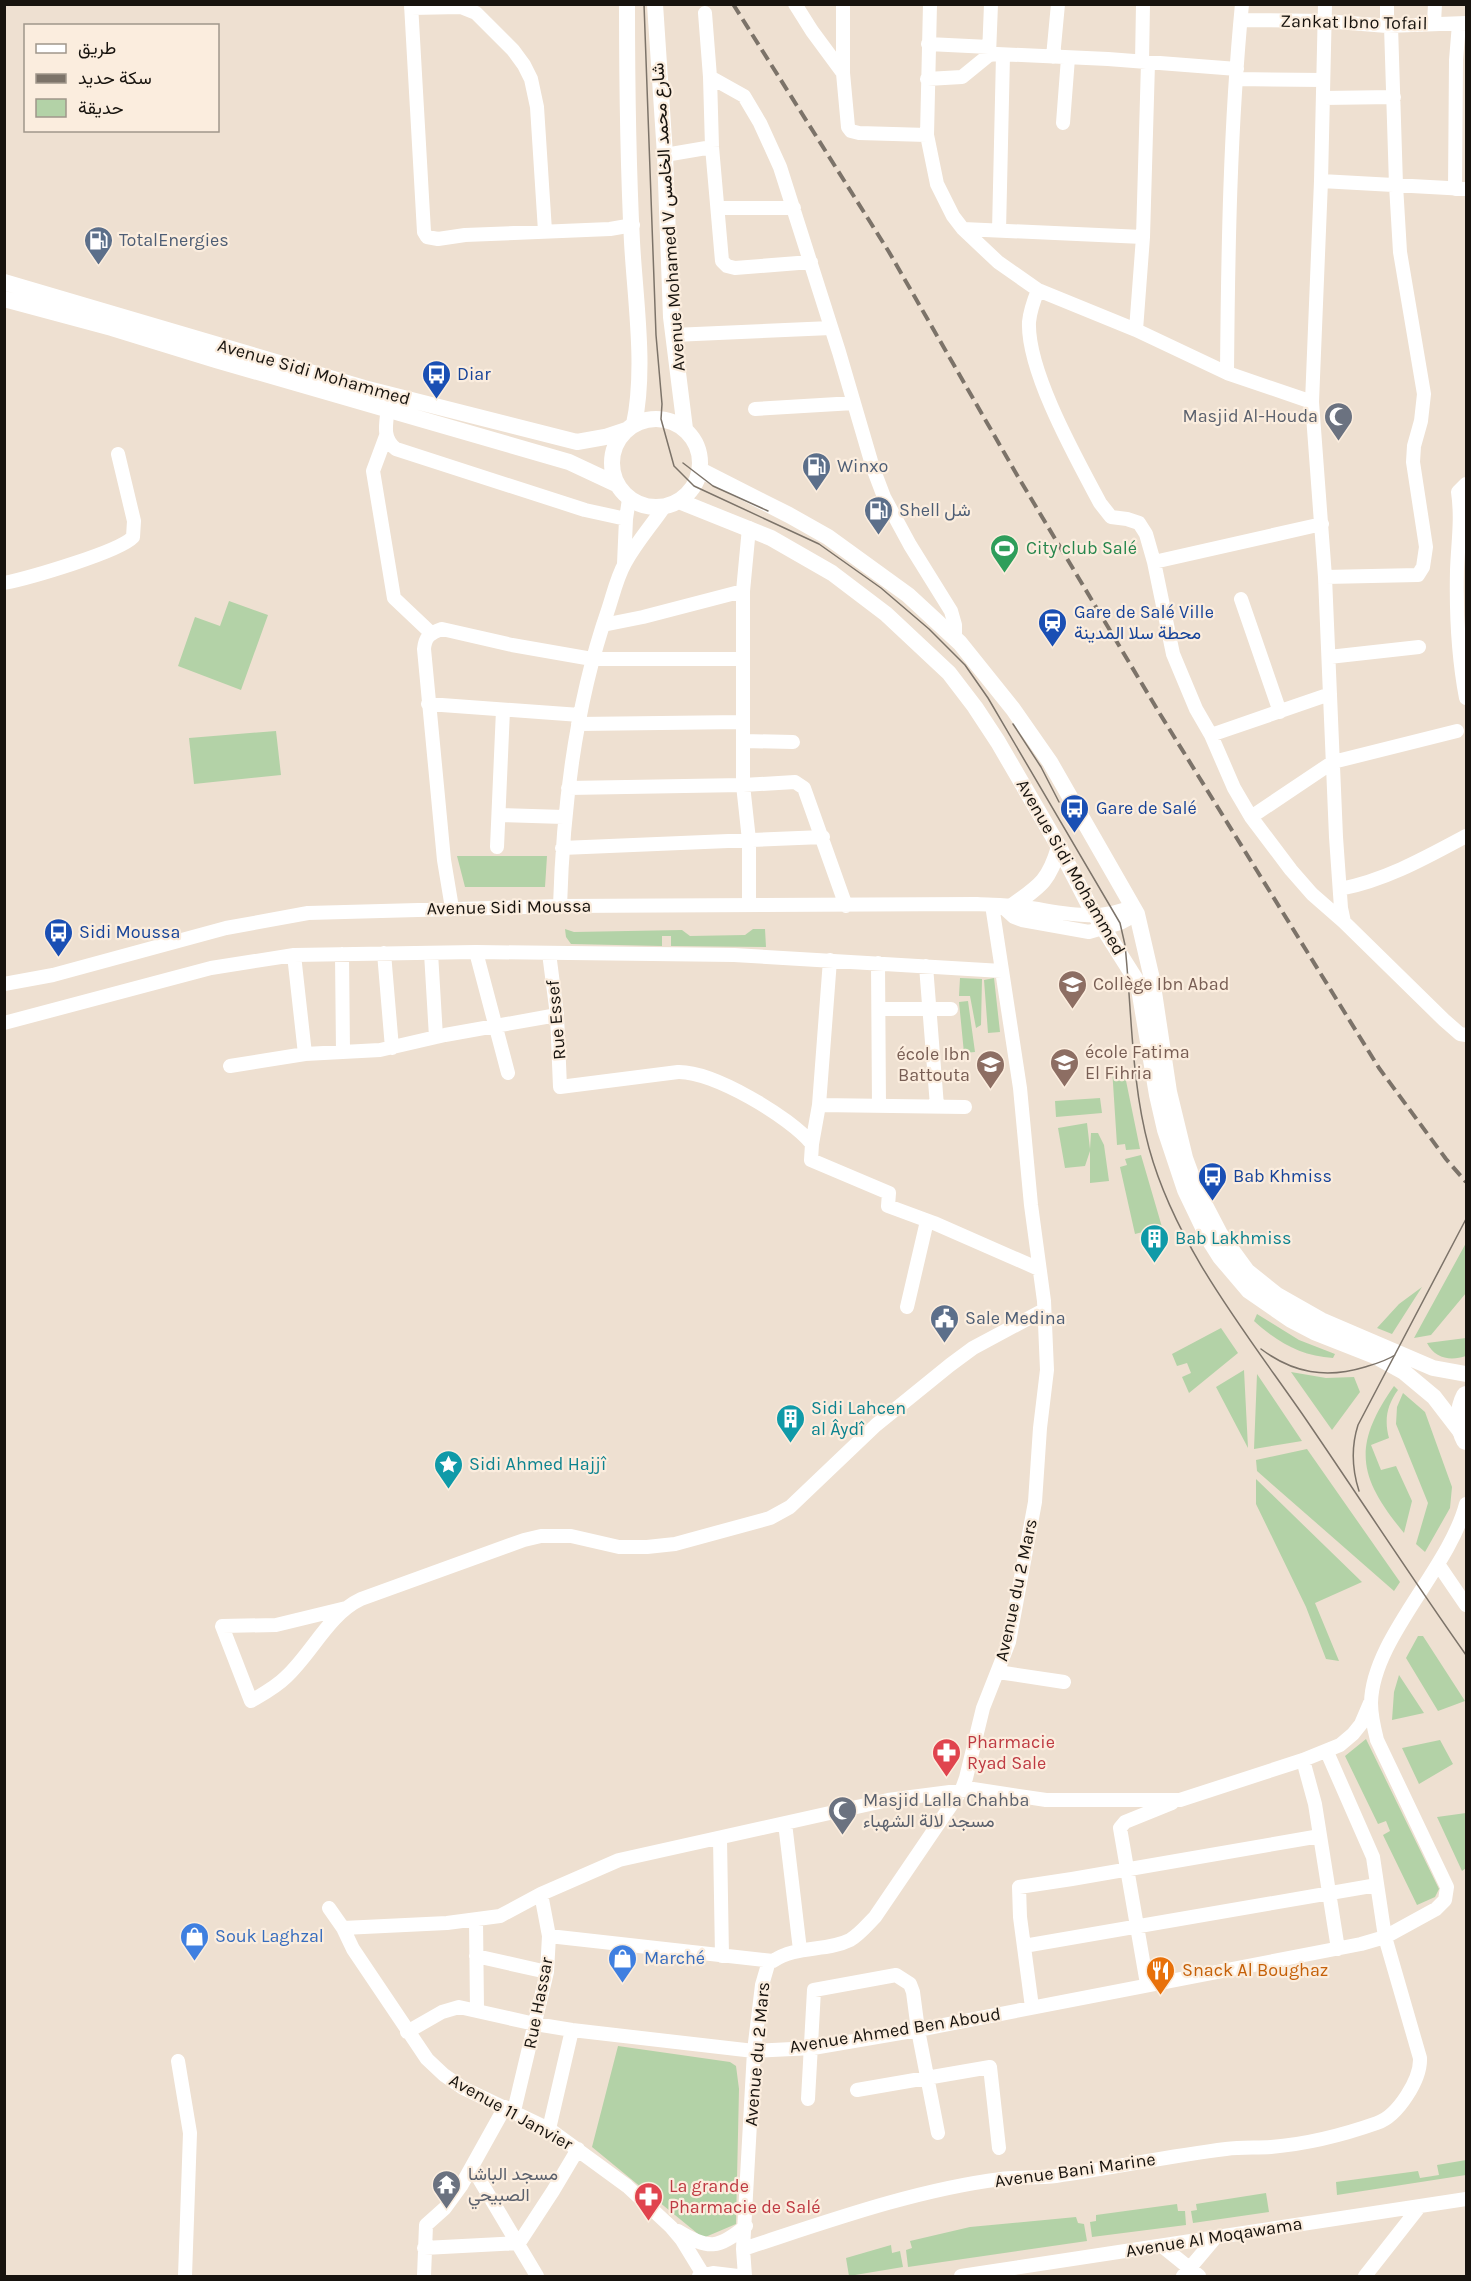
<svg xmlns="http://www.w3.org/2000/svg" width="1471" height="2281" font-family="Karla,Vazirmatn,sans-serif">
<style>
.green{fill:#b3d2a7}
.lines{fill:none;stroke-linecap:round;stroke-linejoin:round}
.minor{stroke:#fff;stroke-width:14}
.major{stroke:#fff;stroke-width:16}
.highway{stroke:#fff;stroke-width:20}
.tram{stroke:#7c7369;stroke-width:1.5}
.rail{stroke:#7c7369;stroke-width:4;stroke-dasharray:12 6;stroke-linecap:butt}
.labels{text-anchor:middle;stroke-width:4.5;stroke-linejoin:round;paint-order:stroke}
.street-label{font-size:18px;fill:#17130e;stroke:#fbedde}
.service-label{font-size:18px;fill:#4e5e75;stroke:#fbedde;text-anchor:start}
.transit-label{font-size:18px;fill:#164399;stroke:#fbedde;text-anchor:start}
.worship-label{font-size:18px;fill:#5b616d;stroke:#fbedde;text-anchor:start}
.leisure-label{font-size:18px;fill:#27864d;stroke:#fbedde;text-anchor:start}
.education-label{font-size:18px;fill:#785e54;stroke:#fbedde;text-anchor:start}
.culture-label{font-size:18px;fill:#0d838f;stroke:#fbedde;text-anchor:start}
.health-label{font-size:18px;fill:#be3a42;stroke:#fbedde;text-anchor:start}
.shop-label{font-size:18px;fill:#366cbe;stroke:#fbedde;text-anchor:start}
.food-label{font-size:18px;fill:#c56008;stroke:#fbedde;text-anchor:start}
</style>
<rect width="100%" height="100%" fill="#eee0d1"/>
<path class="green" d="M229 601 268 615 241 690 178 666 195 617 220 626Z
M276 731 281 775 194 784 189 738Z
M547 856 545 887H465L457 856Z
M565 929 574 932 682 930 690 936 745 935 753 929H765L766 947 671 946V936H662V946L571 944 566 937Z
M960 978 982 979 981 1025 976 1028 970 996H959Z
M994 978 1000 1032 988 1033 984 980Z
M968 1001 975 1052 964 1053 959 1002Z
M1123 1066 1140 1149 1126 1150 1125 1144 1117 1145 1112 1068Z
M1100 1098 1102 1113 1056 1117 1055 1101Z
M1087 1123 1090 1149 1091 1133H1098L1104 1145 1109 1181 1090 1183V1151L1085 1166 1065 1168 1058 1128Z
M1141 1155 1162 1227 1135 1234 1120 1167 1127 1165 1125 1159Z
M1466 1243V1293L1431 1335 1414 1338Z
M1422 1287 1392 1334 1377 1328 1399 1304Z
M1257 1314 1299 1340 1335 1354 1333 1358C1301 1356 1277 1342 1254 1321Z
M1221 1328 1238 1353 1189 1393 1182 1377 1191 1373 1187 1363 1177 1366 1172 1354Z
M1466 1338V1356C1451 1361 1435 1359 1427 1343Z
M1244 1370 1248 1448 1216 1387Z
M1291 1372 1326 1378 1354 1377 1360 1392 1332 1430Z
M1257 1374 1302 1441 1254 1449Z
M1394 1386 1398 1390C1387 1405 1384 1420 1389 1438L1371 1445 1381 1470 1396 1466 1412 1501 1404 1533C1359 1478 1351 1447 1394 1386Z
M1403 1393 1425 1412 1452 1487 1450 1508 1425 1552 1416 1544 1428 1503 1396 1424 1397 1407Z
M1307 1449 1400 1582 1394 1591 1257 1471 1256 1460Z
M1256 1479 1362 1582 1315 1603 1339 1661 1326 1659 1306 1607 1256 1504Z
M1418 1636H1423L1465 1701 1438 1711 1406 1658Z
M1399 1675 1424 1713 1392 1720 1394 1692Z
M1366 1739 1439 1889 1435 1897 1417 1905 1383 1835 1390 1831 1386 1821 1378 1824 1345 1756Z
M1440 1740 1453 1764 1419 1784 1402 1748Z
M1466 1813V1868L1462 1871 1437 1817Z
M618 2046 730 2062 736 2066 739 2089 736 2224 703 2238 592 2147Z
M1466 2160V2175L1337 2195 1336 2182 1418 2171 1420 2178 1439 2175 1437 2165Z
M1266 2193 1269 2212 1193 2223 1191 2211 1197 2210 1196 2204Z
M1177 2204 1178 2211H1185L1186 2225 1092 2237 1090 2222 1096 2221V2215Z
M1076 2217 1078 2223 1084 2224 1087 2241 908 2267 906 2250 912 2248 910 2241 970 2227Z
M891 2245 892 2253 900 2251 903 2267 849 2276 846 2258Z"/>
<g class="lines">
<path class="minor" d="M411 4 424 232 427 237 438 239 465 235 610 229 633 225
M795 4 812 31 843 73
M843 4V73L848 127 851 131 859 133 927 135
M930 4 927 135 937 184 953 216 963 229 998 262 1038 290 1136 330 1227 373 1312 402
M1325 4 1321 181 1312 402 1325 577 1336 837 1341 908 1344 922
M411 8 461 7 476 13 513 50 524 65 531 79 537 107 545 231
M705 13 710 77 712 147 722 261 727 266 735 268 811 262
M1241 20 1325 21 1387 26 1466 23
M1434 23 1435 4
M1387 26V4
M928 44 989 47
M989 55 991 4
M1053 57 1058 4
M1142 62 1143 4
M710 77 744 96 760 123 780 167 839 352 873 468 884 497 910 545 951 611 955 625V637
M927 79 962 77 989 55 997 54 1108 59 1237 69
M1236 79 1323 80
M1323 98 1394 97
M1063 123 1068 58
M665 155 712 147
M1321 181 1466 189
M1455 189 1456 60 1459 24
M719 208H794
M963 229 1143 237
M999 231 1003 55
M1038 290C1034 300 1030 311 1029 322 1027 371 1076 458 1100 503L1111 517 1127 519 1139 523 1146 534 1154 562 1173 654 1196 709 1211 735 1234 788 1251 817 1291 870 1312 894 1344 922 1444 1020 1460 1034 1466 1035
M1136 330 1143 237 1148 63
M673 335 831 328
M1227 373C1228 250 1230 127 1242 4
M388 408C386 424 382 439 396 449L585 510 626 519
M755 409 854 403
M386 436 373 471 394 598 431 633
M1466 484 1458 492C1462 519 1458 543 1457 570 1456 614 1458 656 1466 698
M1154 562 1322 524
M624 564 626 519 629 499
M1325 577 1418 575 1423 567 1426 547 1413 462 1414 446 1421 421 1424 394 1400 252 1396 185 1391 26
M4 583C29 578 119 552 133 537L134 521 118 454
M743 591V785L749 840V905
M1241 599 1280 712
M603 625 643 617 743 591 749 528
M1329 657 1419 647
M428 704 580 715
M578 724 743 722
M1211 735 1330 694
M744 741 793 742
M568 788 743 785 795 782 804 788 846 906
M499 815 564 817
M1251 817 1333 762 1457 731
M497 847 503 710
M562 848 823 837
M1340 889C1386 880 1425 858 1466 836
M560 906C563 806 575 705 608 610 613 595 617 577 625 563 636 543 651 526 664 507
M1003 907 1014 917 1022 920 1089 932 1120 923 1137 914
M452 908 444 860 424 649C425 637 430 633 442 629L512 645 592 659H742
M476 952 508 1073
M384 953 392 1048
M431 953 436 1037
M549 953 557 1015 560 1087 678 1072C713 1071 790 1117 812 1144L811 1160 889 1193 888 1206 934 1223 1039 1269
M342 954 343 1052
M294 955 305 1054
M878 963 879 1106
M926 966 937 1106
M4 984 53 975 226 928 308 913 560 906 977 904C993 905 1008 905 1024 907 1061 912 1097 923 1133 906
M879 1009H951
M4 1023 211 968 294 955 476 952 734 955 1002 971
M230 1066 305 1054 380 1050 445 1035 557 1015
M819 1105 965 1107
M812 1144 819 1105 830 960
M907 1307 927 1221
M1438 1564 1466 1605
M346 1608 276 1625 222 1626 251 1701C263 1694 276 1687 286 1677 312 1653 329 1614 361 1599L524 1540 541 1536H571L619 1547H647L675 1544 770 1518 790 1507 876 1425 950 1365 973 1348 1044 1310
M998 1672 1064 1682
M1303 1760 1315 1804 1338 1949
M785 1823 800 1950
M720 1839 722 1956
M329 1908 343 1928 353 1949 427 2059 444 2075 463 2088 549 2129 627 2186 671 2227 682 2240 704 2276
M476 1920 477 2010
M343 1928 447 1923 500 1916 541 1894 619 1860 888 1800 973 1789 1046 1800H1180L1303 1760 1340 1745 1353 1734 1361 1724 1370 1703
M549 1936 773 1961C796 1945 826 1952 850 1940 860 1934 867 1925 875 1917L962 1789 966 1778 983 1708 1009 1642 1035 1502 1040 1428 1047 1370 1044 1301 1031 1205 1020 1088 992 905
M1024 1946 1377 1885
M476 1956 547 1972
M1147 1984 1120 1828 1125 1822 1172 1803
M1032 2007 1020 1917 1019 1887 1072 1879 1320 1836
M407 2032 442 2012 459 2007 535 2024 572 2030 754 2051 813 2048 918 2030 1361 1944 1385 1937 1436 1909 1445 1900 1447 1887 1377 1740C1374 1728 1371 1716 1371 1703 1372 1639 1449 1569 1466 1504
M178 2061 190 2133 185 2276
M857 2090 990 2067 999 2148
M808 2099 814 1990 896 1975 910 1984 913 1992 918 2030 938 2133
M514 2111 547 1972 549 1936 541 1894
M549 2129 572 2030
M472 2167 537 2276
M678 2231C709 2250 718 2249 746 2226
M1162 2246 1199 2276
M424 2248 519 2243 553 2191 578 2149
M743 2249C826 2222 914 2190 1001 2179 1019 2177 1038 2178 1056 2176 1113 2168 1169 2156 1226 2149 1241 2147 1256 2148 1271 2147 1307 2144 1343 2135 1377 2123 1398 2116 1421 2079 1420 2058L1385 1937 1373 1857 1327 1752
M424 2276 426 2225 445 2208 461 2186 505 2107
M699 2276 713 2273 738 2276
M745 2276 743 2249 754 2051 762 1985 769 1961
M961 2276 1466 2199
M1183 2276 1216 2237
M1365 2276 1420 2206"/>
<path class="major" d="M627 4C627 83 628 163 632 242 635 298 646 369 634 424
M655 4 665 155 671 317 685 429
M4 282 364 388 577 442 605 437 626 430
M4 299 112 328 216 360 569 462 616 484
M612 463a44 44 0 1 1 88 0a44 44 0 1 1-88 0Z
M700 470 789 515 828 537 908 595 960 643 1013 709 1050 762 1137 914 1152 979 1169 1092 1185 1158 1196 1188 1220 1234 1247 1271 1277 1295 1321 1320 1433 1368 1466 1374
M679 501 771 538 832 573 886 614 949 673 975 707 998 742 1059 847 1090 907 1138 983 1157 1095 1165 1130 1185 1190 1208 1238 1220 1257 1249 1291 1291 1320 1314 1332 1375 1356 1404 1372 1434 1397 1464 1436
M1012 906C1040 886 1049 881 1059 847"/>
<path class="highway" d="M1466 1396C1459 1409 1459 1427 1466 1440"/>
<path class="tram" d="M644 4 656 335 662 404 661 419 674 466 694 486 819 544 881 588 929 629 965 665 988 698 1120 923 1125 945C1132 1012 1131 1082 1149 1148 1176 1247 1247 1334 1305 1418 1359 1497 1411 1577 1466 1655
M683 463 713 486 768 511
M1013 724 1041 767 1059 802
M1261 1349C1293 1373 1326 1379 1365 1367 1375 1364 1386 1361 1395 1355
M1359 1491C1352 1469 1351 1447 1358 1425L1466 1219"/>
<path class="rail" d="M733 4 889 252 1017 475 1160 714 1379 1068 1446 1159 1466 1182"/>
</g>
<defs>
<symbol id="fuel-pin" viewBox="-11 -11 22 30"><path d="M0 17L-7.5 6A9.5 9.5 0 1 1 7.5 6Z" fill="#5c6f8a" stroke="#fbedde"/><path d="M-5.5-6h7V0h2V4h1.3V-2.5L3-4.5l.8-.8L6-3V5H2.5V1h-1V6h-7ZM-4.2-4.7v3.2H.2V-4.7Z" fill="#fff"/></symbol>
<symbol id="bus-pin" viewBox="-11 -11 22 30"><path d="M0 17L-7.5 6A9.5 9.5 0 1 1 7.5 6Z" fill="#1a4fb4" stroke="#fbedde"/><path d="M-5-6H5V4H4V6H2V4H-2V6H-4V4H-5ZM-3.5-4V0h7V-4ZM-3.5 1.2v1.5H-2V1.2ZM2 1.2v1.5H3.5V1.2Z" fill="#fff"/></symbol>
<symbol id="mosque-pin" viewBox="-11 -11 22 30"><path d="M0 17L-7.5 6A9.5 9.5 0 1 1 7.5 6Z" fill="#6b7280" stroke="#fbedde"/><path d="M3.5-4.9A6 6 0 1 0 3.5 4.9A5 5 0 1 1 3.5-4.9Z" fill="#fff"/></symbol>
<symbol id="stadium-pin" viewBox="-11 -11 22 30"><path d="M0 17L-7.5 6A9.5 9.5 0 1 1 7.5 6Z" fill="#2e9e5b" stroke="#fbedde"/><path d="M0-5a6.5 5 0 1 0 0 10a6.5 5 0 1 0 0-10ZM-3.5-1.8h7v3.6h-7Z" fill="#fff"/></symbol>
<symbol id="station-pin" viewBox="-11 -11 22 30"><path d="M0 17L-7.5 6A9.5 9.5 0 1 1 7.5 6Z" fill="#1a4fb4" stroke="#fbedde"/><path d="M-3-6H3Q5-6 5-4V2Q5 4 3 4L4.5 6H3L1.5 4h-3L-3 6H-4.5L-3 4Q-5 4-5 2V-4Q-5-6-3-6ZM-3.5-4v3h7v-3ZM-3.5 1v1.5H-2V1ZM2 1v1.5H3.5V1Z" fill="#fff"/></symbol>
<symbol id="school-pin" viewBox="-11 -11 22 30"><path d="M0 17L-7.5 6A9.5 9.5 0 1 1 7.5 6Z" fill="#8d6e63" stroke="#fbedde"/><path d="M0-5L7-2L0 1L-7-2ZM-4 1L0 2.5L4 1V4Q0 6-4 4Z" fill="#fff"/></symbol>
<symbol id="building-pin" viewBox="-11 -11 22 30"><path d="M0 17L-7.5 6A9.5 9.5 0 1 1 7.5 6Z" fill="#0f9aa8" stroke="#fbedde"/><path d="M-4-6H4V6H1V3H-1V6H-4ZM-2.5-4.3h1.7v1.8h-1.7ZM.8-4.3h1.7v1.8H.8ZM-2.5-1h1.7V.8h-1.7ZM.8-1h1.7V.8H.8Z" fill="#fff"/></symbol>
<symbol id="civic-pin" viewBox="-11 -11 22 30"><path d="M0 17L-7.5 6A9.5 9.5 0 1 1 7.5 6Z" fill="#5c6f8a" stroke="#fbedde"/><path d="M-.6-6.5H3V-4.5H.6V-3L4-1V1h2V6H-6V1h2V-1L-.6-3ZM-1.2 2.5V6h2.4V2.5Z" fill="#fff"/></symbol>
<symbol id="sight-pin" viewBox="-11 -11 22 30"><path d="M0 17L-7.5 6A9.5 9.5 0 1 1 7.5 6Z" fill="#0f9aa8" stroke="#fbedde"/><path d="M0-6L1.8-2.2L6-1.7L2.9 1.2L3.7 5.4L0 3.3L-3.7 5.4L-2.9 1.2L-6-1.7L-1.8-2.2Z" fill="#fff"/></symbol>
<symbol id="pharmacy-pin" viewBox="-11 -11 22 30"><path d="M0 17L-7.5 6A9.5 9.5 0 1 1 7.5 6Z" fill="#e0444e" stroke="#fbedde"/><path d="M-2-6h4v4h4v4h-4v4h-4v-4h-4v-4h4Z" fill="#fff"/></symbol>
<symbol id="shop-pin" viewBox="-11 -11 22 30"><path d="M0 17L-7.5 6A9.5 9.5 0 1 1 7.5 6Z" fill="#3f7fe0" stroke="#fbedde"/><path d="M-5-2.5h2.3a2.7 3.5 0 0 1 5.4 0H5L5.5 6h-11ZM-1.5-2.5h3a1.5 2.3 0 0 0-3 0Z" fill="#fff"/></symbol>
<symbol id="restaurant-pin" viewBox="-11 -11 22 30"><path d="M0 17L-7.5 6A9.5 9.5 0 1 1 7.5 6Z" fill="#e8710a" stroke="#fbedde"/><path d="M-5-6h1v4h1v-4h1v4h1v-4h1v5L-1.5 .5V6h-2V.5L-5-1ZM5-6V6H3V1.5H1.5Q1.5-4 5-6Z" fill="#fff"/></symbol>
<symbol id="temple-pin" viewBox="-11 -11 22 30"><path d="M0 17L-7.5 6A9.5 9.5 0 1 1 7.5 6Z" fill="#6b7280" stroke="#fbedde"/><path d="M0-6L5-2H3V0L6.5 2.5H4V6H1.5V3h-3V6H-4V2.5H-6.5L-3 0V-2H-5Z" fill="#fff"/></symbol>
</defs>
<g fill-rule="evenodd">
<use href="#fuel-pin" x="82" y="224" width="33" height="45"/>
<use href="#bus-pin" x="420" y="358" width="33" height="45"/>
<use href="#mosque-pin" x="1322" y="400" width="33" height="45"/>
<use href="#fuel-pin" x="800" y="450" width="33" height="45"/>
<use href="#fuel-pin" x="862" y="494" width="33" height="45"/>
<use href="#stadium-pin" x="988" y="532" width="33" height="45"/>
<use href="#station-pin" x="1036" y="606" width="33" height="45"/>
<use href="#bus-pin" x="1058" y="792" width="33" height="45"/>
<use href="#bus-pin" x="42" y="916" width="33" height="45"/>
<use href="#school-pin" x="1056" y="968" width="33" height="45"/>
<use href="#school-pin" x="1048" y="1046" width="33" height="45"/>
<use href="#school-pin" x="974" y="1048" width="33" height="45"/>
<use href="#bus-pin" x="1196" y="1160" width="33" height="45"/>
<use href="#building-pin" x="1138" y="1222" width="33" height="45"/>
<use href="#civic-pin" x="928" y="1302" width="33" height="45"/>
<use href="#building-pin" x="774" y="1402" width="33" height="45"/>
<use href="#sight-pin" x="432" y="1448" width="33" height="45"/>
<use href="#pharmacy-pin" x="930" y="1736" width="33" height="45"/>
<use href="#mosque-pin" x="826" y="1794" width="33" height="45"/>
<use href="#shop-pin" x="178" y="1920" width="33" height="45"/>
<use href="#shop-pin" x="606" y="1942" width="33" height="45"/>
<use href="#restaurant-pin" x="1144" y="1954" width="33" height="45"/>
<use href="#temple-pin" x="430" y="2168" width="33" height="45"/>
<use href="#pharmacy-pin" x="632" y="2180" width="33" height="45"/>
</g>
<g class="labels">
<g class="street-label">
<text transform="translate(1354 22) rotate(1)" y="6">Zankat Ibno Tofail</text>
<text transform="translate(668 217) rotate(-94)" y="6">Avenue Mohamed V شارع محمد الخامس</text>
<text transform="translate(314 372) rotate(16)" y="6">Avenue Sidi Mohammed</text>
<text transform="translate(1071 867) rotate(60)" y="6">Avenue Sidi Mohammed</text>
<text transform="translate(509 907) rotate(-1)" y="6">Avenue Sidi Moussa</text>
<text transform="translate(556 1020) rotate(-95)" y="6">Rue Essef</text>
<text transform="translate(1016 1590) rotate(-78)" y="6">Avenue du 2 Mars</text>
<text transform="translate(538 2003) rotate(-79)" y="6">Rue Hassar</text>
<text transform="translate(895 2030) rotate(-9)" y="6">Avenue Ahmed Ben Aboud</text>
<text transform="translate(757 2054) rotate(-85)" y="6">Avenue du 2 Mars</text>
<text transform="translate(511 2112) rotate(29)" y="6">Avenue 11 Janvier</text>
<text transform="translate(1075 2170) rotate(-8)" y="6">Avenue Bani Marine</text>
<text transform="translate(1214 2237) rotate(-9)" y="6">Avenue Al Moqawama</text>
</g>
<g class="service-label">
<text x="119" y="246">TotalEnergies</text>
<text x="837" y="472">Winxo</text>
<text x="899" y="516">Shell شل</text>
<text x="965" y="1324">Sale Medina</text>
</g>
<g class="transit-label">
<text x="457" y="380">Diar</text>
<text x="1074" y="618">Gare de Salé Ville<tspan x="1074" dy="21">محطة سلا المدينة</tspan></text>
<text x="1096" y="814">Gare de Salé</text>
<text x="79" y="938">Sidi Moussa</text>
<text x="1233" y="1182">Bab Khmiss</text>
</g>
<g class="worship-label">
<text x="1318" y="422" text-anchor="end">Masjid Al-Houda</text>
<text x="863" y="1806">Masjid Lalla Chahba<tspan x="863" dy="21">مسجد لالة الشهباء</tspan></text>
<text x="468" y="2180">مسجد الباشا<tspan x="468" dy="21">الصبيحي</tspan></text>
</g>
<g class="leisure-label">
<text x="1026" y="554">City club Salé</text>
</g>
<g class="education-label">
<text x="1093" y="990">Collège Ibn Abad</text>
<text x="1085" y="1058">école Fatima<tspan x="1085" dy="21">El Fihria</tspan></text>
<text x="970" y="1060" text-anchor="end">école Ibn<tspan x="970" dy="21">Battouta</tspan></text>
</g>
<g class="culture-label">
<text x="1175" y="1244">Bab Lakhmiss</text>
<text x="811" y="1414">Sidi Lahcen<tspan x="811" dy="21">al Âydî</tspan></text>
<text x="469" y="1470">Sidi Ahmed Hajjî</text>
</g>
<g class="health-label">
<text x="967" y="1748">Pharmacie<tspan x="967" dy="21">Ryad Sale</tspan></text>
<text x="669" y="2192">La grande<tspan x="669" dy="21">Pharmacie de Salé</tspan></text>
</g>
<g class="shop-label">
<text x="215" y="1942">Souk Laghzal</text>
<text x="644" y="1964">Marché</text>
</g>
<g class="food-label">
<text x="1182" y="1976">Snack Al Boughaz</text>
</g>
</g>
<rect width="1471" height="2281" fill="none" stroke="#17130e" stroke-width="12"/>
<rect x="24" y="24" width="195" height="108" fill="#fbedde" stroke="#a0968b" stroke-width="1.5"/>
<rect x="36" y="44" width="30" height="9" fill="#ffffff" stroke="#a0968b" stroke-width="1.5"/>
<text x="78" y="54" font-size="18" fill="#17130e">طريق</text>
<rect x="36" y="74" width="30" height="9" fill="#7c7369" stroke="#a0968b" stroke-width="1.5"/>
<text x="78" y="84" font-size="18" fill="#17130e">سكة حديد</text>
<rect x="36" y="99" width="30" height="18" fill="#b3d2a7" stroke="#a0968b" stroke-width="1.5"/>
<text x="78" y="114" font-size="18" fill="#17130e">حديقة</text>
</svg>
